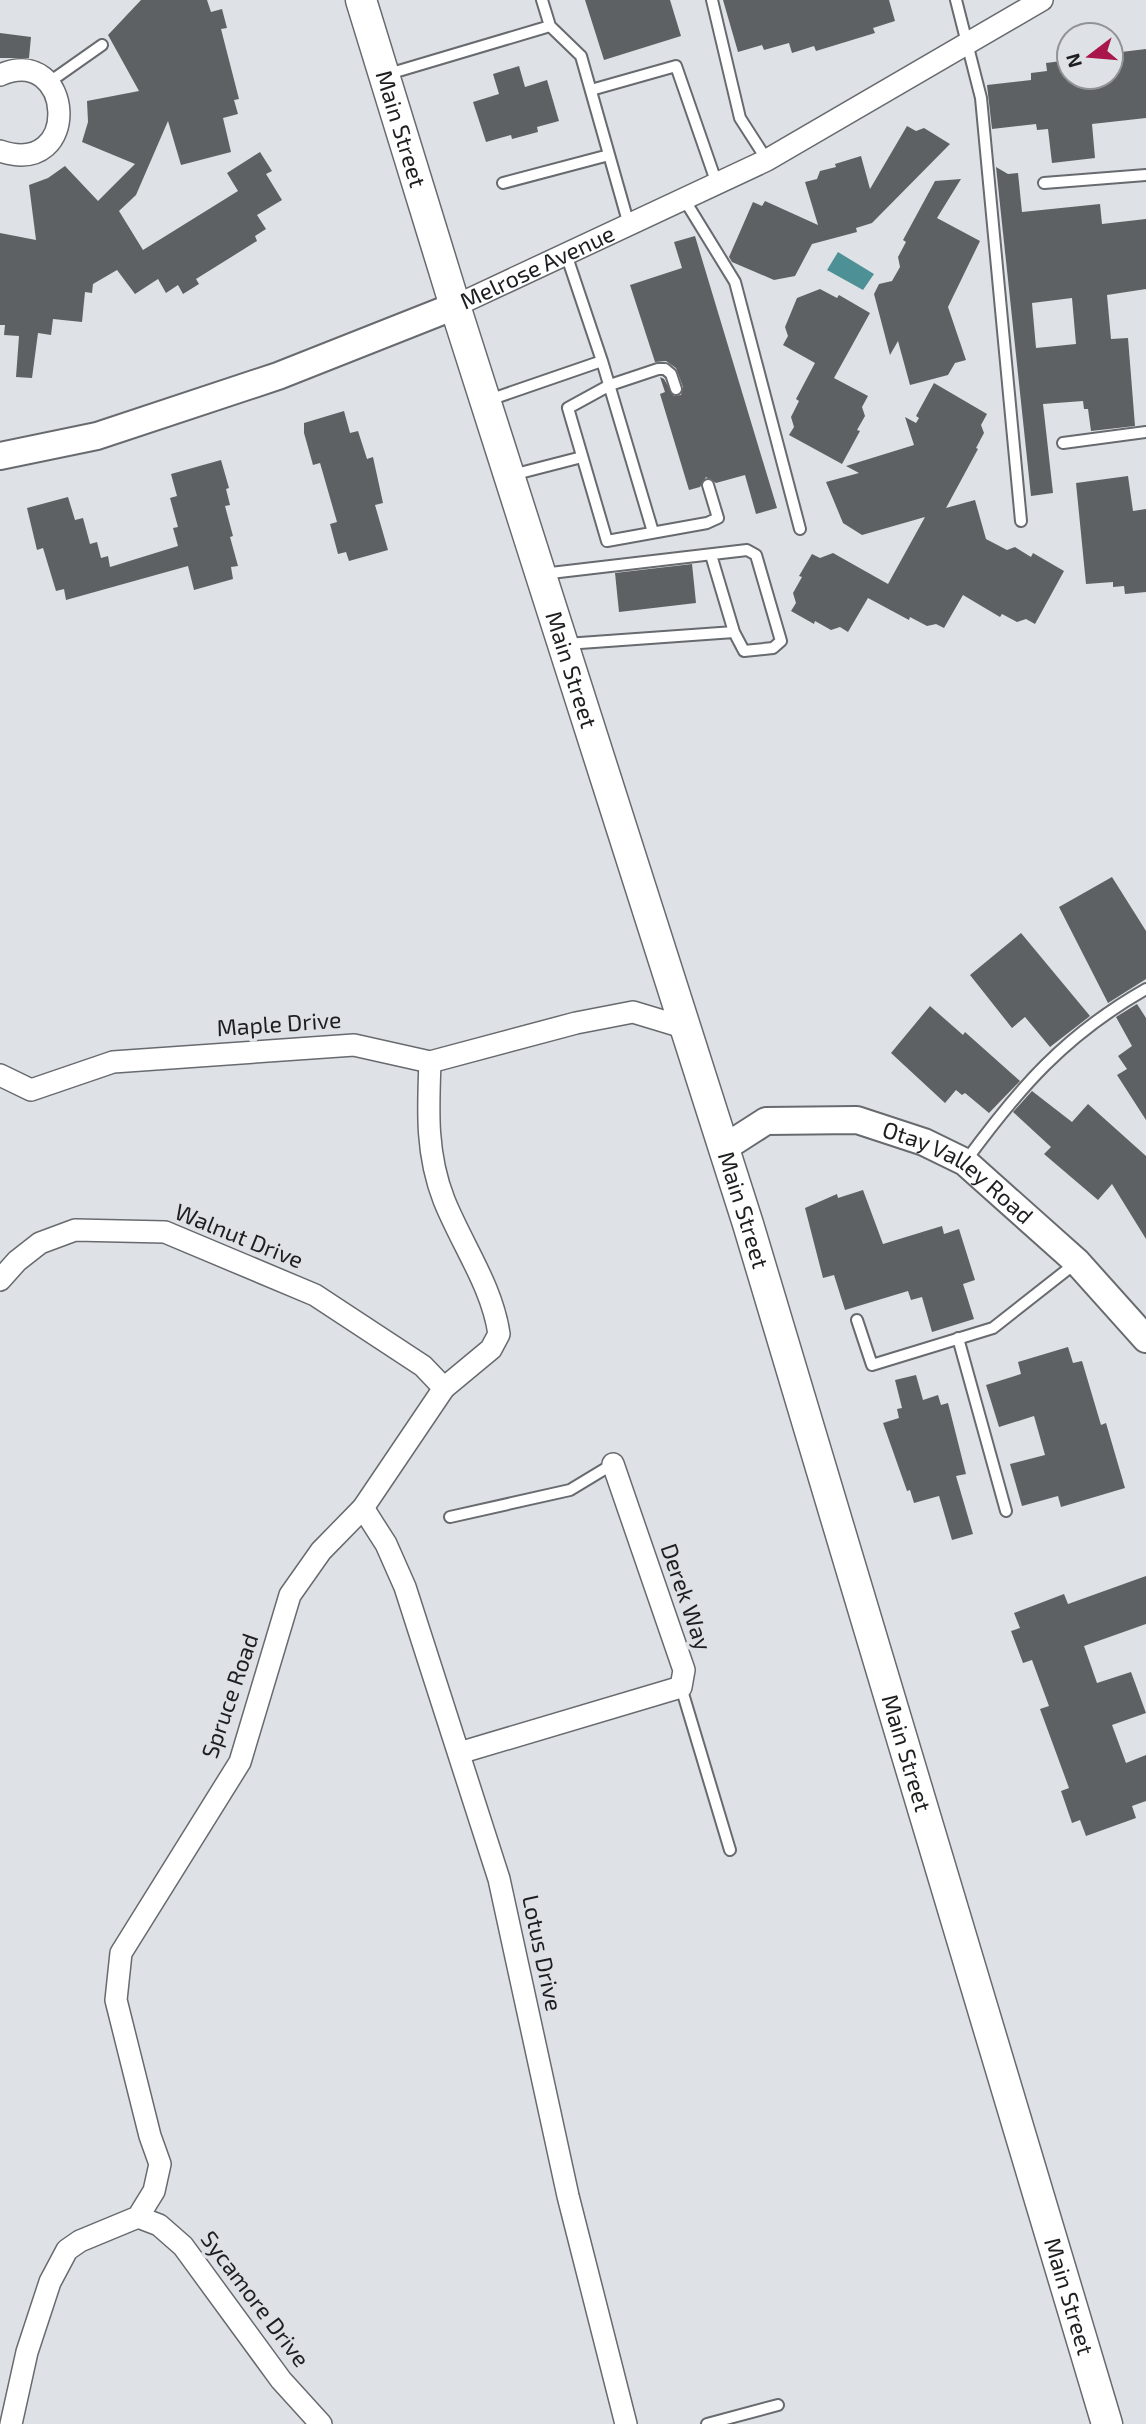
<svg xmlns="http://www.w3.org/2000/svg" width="1146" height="2424" font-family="'Exo 2',sans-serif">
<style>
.water{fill:#4d9196}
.building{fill:#5e6164;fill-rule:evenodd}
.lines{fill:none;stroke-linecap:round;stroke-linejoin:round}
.service-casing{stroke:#676a6e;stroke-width:14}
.minor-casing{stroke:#676a6e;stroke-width:24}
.tertiary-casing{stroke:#676a6e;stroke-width:30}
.secondary-casing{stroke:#676a6e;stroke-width:33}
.service{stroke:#fff;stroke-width:10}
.minor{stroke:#fff;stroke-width:21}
.tertiary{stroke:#fff;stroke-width:26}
.secondary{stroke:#fff;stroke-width:30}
.labels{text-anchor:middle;stroke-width:7;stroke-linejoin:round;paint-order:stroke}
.street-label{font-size:23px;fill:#1d1e20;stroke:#dee1e5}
</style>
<rect width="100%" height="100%" fill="#dee1e5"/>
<path class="water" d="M838 252 874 274 863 290 827 270Z"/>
<path class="building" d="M141 0H207L211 12 222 9 227 28 221 29 239 99 234 100 238 114 223 118 231 152 181 165 168 121 136 195 119 211 143 250 238 191 227 173 260 152 272 171 266 174 282 200 257 215 266 229 255 236 257 241 196 279 199 284 183 294 178 285 166 293 158 279 135 294 117 270 93 284 92 293 85 292 82 322 53 319 51 335 38 333 32 378 16 377 19 336 4 335 5 325H0V233L36 240 29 185 48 178 65 166 98 201 135 164 82 142 88 122 87 101 139 91 108 35Z
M585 0H670L681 36 604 60Z
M723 0H889L895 21 873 28 875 33 816 51 814 46 792 53 789 43 764 50 762 45 738 52Z
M0 33 31 37 29 58H0Z
M1146 49V118L1092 124 1095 158 1052 163 1048 129 1037 130 1036 124 992 129 987 85 1031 80V73L1047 71 1046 63 1069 60V77H1115L1113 53Z
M519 66 525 87 547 80 559 121 537 127 538 132 512 139 511 135 486 142 473 102 499 94 493 74Z
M907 126 916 131 924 128 950 144 872 223 856 228 857 232 812 244 795 276 774 280 732 262 729 257 753 202 762 206 765 201 818 225 805 182 817 179 820 171 836 167 835 164 861 156 870 189Z
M996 167 1008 174 1018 173 1022 212 1100 204 1102 224 1146 219V289L1107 295 1111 339 1128 338 1135 426 1091 431 1088 409H1084L1083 401 1043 404 1053 493 1031 496ZM1072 298 1076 344 1036 348 1032 303Z
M961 179 937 218 980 241 948 307 966 360 955 363 948 375 910 385 898 341 890 355 874 294 879 284 892 281 900 267 898 257 906 242 903 240 935 181Z
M695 236 777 508 756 514 745 475 716 483 706 477 700 487 689 490 660 394 665 392 660 377 664 379 674 396 681 395 683 387 676 368 666 361 655 362 630 285 682 268 674 242Z
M820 289 837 298 839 295 870 313 834 378 868 396 862 407 865 416 857 430 860 431 842 464 789 435 794 427 791 417 799 401 796 399 815 363 783 345 788 336 785 327 797 298Z
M934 383 987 414 981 425 984 433 976 448 978 449 946 508 975 500 986 539 1007 550 1015 547 1031 557 1033 553 1064 571 1035 624 1026 619 1017 622 1002 614 1000 617 963 595 944 628 936 624 927 626 910 617 909 620 868 598 848 632 840 627 831 630 815 621 814 624 791 611 796 603 793 593 802 577 799 576 812 554 820 558 833 553 888 584 925 517 862 535 843 523 826 482 859 473 846 466 914 445 905 417 916 423 919 418 916 416Z
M344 411 350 433 358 431 367 459 373 457 383 503 375 505 388 550 349 561 346 552 338 554 330 524 337 522 320 463 313 465 304 433V423Z
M221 460 229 488 226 489 230 505 225 506 233 536 230 537 238 566 231 567 233 579 194 590 188 566 66 600 64 589 56 591 43 548 37 550 27 508 68 497 75 520 83 518 90 544 97 542 101 558 108 556 110 567 178 546 173 528 178 527 170 498 177 496 171 474Z
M1128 476 1133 511 1146 509V592L1125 594 1124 586 1113 587V582L1086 584 1076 483Z
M692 564 696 603 619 612 615 573Z
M1112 877 1146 931V979L1108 1003 1059 907Z
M1021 933 1090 1016 1050 1047 1025 1017 1012 1028 970 975Z
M1137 1004 1146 1018V1120L1117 1075 1127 1069 1118 1056 1132 1046 1116 1017Z
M930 1006 963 1035 965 1032 1020 1081 989 1113 965 1093 962 1095 956 1090 945 1103 891 1053Z
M1032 1091 1072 1122 1088 1104 1146 1156V1239L1112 1184 1098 1200 1044 1154 1051 1147 1013 1112Z
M863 1190 883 1244 942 1226 944 1234 959 1229 975 1280 963 1284 974 1319 932 1332 922 1297 911 1300 908 1291 845 1310 834 1275 823 1278 805 1208 837 1194 838 1198Z
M1068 1347 1073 1363 1082 1361 1101 1425 1106 1423 1125 1488 1061 1507 1058 1496 1022 1506 1010 1464 1045 1455 1034 1416 999 1427 986 1385 1021 1374 1018 1362Z
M916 1375 923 1400 938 1395 941 1405 948 1403 966 1474 956 1476 973 1534 952 1540 939 1496 914 1503 910 1490 907 1491 883 1423 899 1418 897 1409 902 1408 895 1380Z
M1146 1576V1624L1084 1646 1097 1683 1131 1672 1146 1713 1112 1725 1126 1763 1146 1755V1801L1132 1806 1136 1818 1086 1836 1080 1820 1072 1823 1061 1791 1069 1788 1040 1709 1049 1706 1032 1660 1023 1663 1011 1631 1020 1628 1014 1613 1064 1594 1068 1604Z"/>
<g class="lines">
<defs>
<path id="service" d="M542 0 550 26 581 56 629 225
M712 0 740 118 767 160
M956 0 981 98 1021 521
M385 75 550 26
M48 83 102 45
M591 90 676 66 717 184
M503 183 609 155
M1044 183 1146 175
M684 199 735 282 800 529
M602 361 653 532
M676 389 671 374 665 369H658L610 385 568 408 607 541 707 523 718 518 708 485
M486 401 602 361 566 254
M1063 443 1146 432
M512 475 582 457
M542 574 747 550 756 555 781 641 773 648 744 651 734 632
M566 644 734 632 711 555
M965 1162C1019 1088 1065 1035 1146 989
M857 1320 872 1365 993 1328 1077 1262
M958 1338 1006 1511
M450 1517 570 1490 613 1464
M681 1687 730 1850
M707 2424 778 2405"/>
<g id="minor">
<path d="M0 75C74 43 83 179 0 151"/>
<path id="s1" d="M455 306 767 160 1042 0"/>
<path d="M0 1075 31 1090 113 1062 354 1045 430 1062 576 1023 633 1012 686 1028"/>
<path d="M0 1280 17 1261 40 1243 75 1230 165 1232 315 1295 423 1366 444 1388"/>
<path d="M363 1508 386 1544 405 1587 499 1879 568 2196 626 2424"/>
<path d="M459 1753 681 1687 684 1670 613 1464"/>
<path d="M138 2217 159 2225 183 2246 281 2380 321 2424"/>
<path d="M11 2424 27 2352 50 2282 67 2250 80 2241 138 2217 154 2191 160 2164 150 2136 116 2000 121 1953 240 1762 290 1595 321 1551 363 1508 444 1388 491 1349 499 1334C492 1286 462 1245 444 1200 426 1154 428 1111 430 1062"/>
</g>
<g id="tertiary">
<path d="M0 456 97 436 278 376 455 306"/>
<path id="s2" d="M724 1148 766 1121 857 1120 924 1142 965 1162 1077 1262 1146 1339"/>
</g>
<g id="secondary">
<path id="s3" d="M361 0 455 306 748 1224 1107 2424"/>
</g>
</defs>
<use href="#service" class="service-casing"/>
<use href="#minor" class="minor-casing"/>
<use href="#tertiary" class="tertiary-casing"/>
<use href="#secondary" class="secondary-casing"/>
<use href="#service" class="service"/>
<use href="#minor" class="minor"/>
<use href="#tertiary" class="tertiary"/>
<use href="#secondary" class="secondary"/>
</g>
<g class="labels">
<g class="street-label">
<text dy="8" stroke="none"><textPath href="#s3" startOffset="135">Main Street</textPath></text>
<text dy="8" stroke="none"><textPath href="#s1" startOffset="91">Melrose Avenue</textPath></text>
<text dy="8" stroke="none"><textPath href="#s3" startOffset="702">Main Street</textPath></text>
<text transform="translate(279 1024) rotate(-4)" y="8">Maple Drive</text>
<text dy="8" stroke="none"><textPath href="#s2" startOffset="256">Otay Valley Road</textPath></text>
<text dy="8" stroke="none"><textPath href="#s3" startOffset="1269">Main Street</textPath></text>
<text transform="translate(239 1236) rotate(22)" y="8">Walnut Drive</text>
<text transform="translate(686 1597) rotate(71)" y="8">Derek Way</text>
<text transform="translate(230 1696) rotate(-71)" y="8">Spruce Road</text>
<text dy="8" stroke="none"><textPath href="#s3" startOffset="1836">Main Street</textPath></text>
<text transform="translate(542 1953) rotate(78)" y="8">Lotus Drive</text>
<text dy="8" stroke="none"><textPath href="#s3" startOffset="2403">Main Street</textPath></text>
<text transform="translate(255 2299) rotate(53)" y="8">Sycamore Drive</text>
</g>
</g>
<g transform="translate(1090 56) rotate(254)"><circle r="33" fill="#dee1e5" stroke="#919396" stroke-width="2"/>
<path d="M0-5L12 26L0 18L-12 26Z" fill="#a9164b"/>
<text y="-10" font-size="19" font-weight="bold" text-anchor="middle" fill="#1d1e20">N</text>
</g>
</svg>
